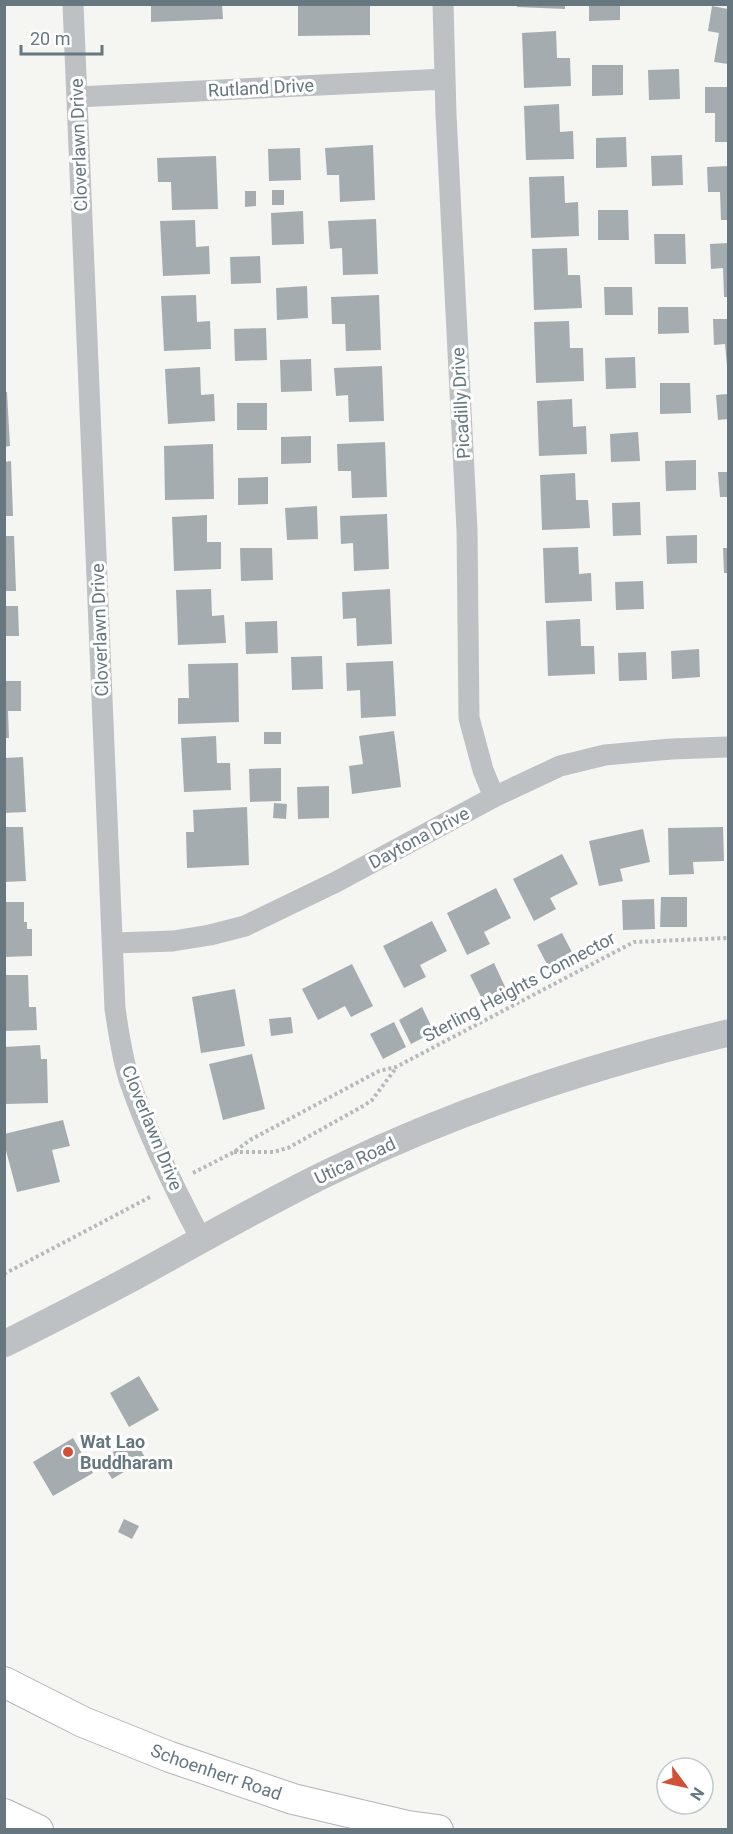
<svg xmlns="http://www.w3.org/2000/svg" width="733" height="1834" font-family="Roboto,sans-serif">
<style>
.building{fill:#a5acb0}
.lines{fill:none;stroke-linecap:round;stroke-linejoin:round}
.secondary-casing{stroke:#afb5b8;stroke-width:32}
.path{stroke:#b7babc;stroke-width:4;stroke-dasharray:3 3;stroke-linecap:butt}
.minor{stroke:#bdc1c4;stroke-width:21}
.tertiary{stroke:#bdc1c4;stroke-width:27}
.secondary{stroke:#fff;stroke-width:30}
.poi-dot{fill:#d15036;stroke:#fff;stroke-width:2}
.labels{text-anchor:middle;stroke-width:6;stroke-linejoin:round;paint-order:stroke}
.street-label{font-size:18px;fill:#677780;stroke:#fff}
.poi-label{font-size:18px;font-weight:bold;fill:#677780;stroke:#fff;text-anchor:start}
</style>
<rect width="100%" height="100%" fill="#f5f5f2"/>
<path class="building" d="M151 4H222L223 19 151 22Z
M298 4H370V35L298 36Z
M517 4H565V9L517 7Z
M589 4H620V20L589 21Z
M712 6 728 9V64L714 62 719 33 708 31Z
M556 31 557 58H570L571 86 524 88 522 33Z
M592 65H623V95L592 96Z
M679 69 680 99 649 100 648 70Z
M705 87H728V142H715V113H705Z
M559 104 560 132 573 131 574 159 526 160 524 106Z
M626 137 627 167 596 168V138Z
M373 145 375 200 340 202 339 175H327L325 148Z
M300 148 301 180 269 181 268 149Z
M682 155 683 185 652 186 651 156Z
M216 156 218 209 172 210 171 182H158L157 158Z
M728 166V220H721L720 192H708L707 167Z
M564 176 565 203 578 202 579 236 531 238 529 177Z
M272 190H284V205H272Z
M245 191H256V206L245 207Z
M598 210H628L629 240H598Z
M303 211 304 244 272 245 271 213Z
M376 219 378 274 343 275 342 248 330 249 328 221Z
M195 220 196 247 209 246 210 274 163 276 160 221Z
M654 234H685L686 264H655Z
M728 243V297H724L723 268 711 269 710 244Z
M567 248 568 275H580L582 308 534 310 532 249Z
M260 256 261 283 231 284 230 257Z
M307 286 308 318 277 320 276 288Z
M604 287H632L633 315H605Z
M196 295 197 322 210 321 211 349 164 351 161 296Z
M379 295 381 350 346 351 345 324H332L331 297Z
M658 307H688L689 333 658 334Z
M713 319H728V366H727L725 344 714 345Z
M569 321 570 348H583L584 381 536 383 534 322Z
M266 328 267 360 235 361 234 329Z
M635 357 636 388 606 389 605 358Z
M311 359 312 391 281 392 280 360Z
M382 366 384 421 349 422 348 395 336 396 334 368Z
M200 367 201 395 214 394 215 421 168 424 165 369Z
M660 383H690L691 413 660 414Z
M4 392H7L10 446 4 447Z
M728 394V419L718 420 716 395Z
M572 399 573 427 586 426 587 454 539 456 537 401Z
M237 403H267V430H237Z
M638 432 640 461 611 462 610 434Z
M311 436V463L281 464V437Z
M385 442 387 497 352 498 351 471H338L337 444Z
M213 444 214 499 165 500 164 446Z
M696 460V490L666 491 665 461Z
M11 461 13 516H4V462Z
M718 472H728V497H720Z
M575 473 576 500H588L590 528 542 530 540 475Z
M268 477V504L238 505V478Z
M640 502 641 535 613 536 612 503Z
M317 506 318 539 287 540 285 508Z
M387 514 389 569 354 571 353 543 341 544 340 516Z
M207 515V542H221V569L174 571 172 517Z
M697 535V563L667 564 666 536Z
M4 536H14L16 591H4Z
M578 547 579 574 591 573 592 601 545 603 543 548Z
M240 548H272L273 580 241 581Z
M723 548H728V573H724Z
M643 581 644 609 616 610 615 582Z
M211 589 212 616 224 615 226 643 178 645 176 590Z
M390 589 392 644 357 646 356 618 343 619 342 592Z
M4 606H18L19 636H4Z
M580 619 581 646H594L595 674 548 676 546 621Z
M277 621 278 653 246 654 245 622Z
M699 649 700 677 672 679 671 651Z
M646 652 647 680 619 681 618 653Z
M322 656 323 689 292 690 291 657Z
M393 661 396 716 361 718 360 690 347 691 346 663Z
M238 663 239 722 178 724V698H189L188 664Z
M4 681H21V711H8L9 738H4Z
M394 731 401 787 352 794 349 766 363 764 359 736Z
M264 732H281V744H264Z
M216 736 217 763H230L231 790 184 792 181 738Z
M23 757 26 812 4 813V758Z
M281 768V801L250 802 249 769Z
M329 786V818L298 819 297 787Z
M274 803 287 804 286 819 273 818Z
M247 807 249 865 187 868 186 832H194L193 810Z
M4 827H23L26 881 4 882Z
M723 827 724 861 693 862 694 874 669 875 668 828Z
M643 829 650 862 620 869 623 881 599 886 589 841Z
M562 854 578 884 550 898 556 909 534 921 513 879Z
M496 888 511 918 484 932 490 944 467 955 447 913Z
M661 897H687V927H660Z
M654 899 655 929 623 930 622 900Z
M4 902H24V922H27V929H32V956L4 957Z
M432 921 447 951 420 965 426 977 404 988 383 946Z
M562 933 576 960 551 972 537 945Z
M494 963 507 991 484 1003 470 975Z
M352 964 373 1006 351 1017 345 1006 318 1020 302 989Z
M4 975H28L29 1007H36L37 1030 4 1031Z
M235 989 245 1046 201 1053 192 997Z
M422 1007 434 1032 411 1044 399 1020Z
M291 1017 293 1033 271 1036 269 1019Z
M394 1022 406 1047 383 1059 370 1034Z
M40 1045 41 1059H47L48 1103 4 1104V1047Z
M252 1054 265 1109 223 1120 209 1064Z
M63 1120 70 1146 52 1150 60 1182 17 1192 4 1143V1134Z
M139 1376 159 1410 129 1427 110 1393Z
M73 1438 93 1473 53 1496 33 1462Z
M135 1440 146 1459 112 1479 100 1459Z
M124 1519 139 1526 132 1539 118 1532Z"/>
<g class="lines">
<defs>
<g id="secondary">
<path id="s1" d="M4 1682 83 1722 170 1757 293 1799 408 1826 438 1830"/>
<path d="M4 1814 38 1830"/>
</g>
</defs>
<use href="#secondary" class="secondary-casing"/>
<path class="path" d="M234 1152H273L288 1148 363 1106 372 1100 396 1068
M193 1173 234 1152 250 1140 379 1071 396 1067 634 942 728 938
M4 1274 152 1196"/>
<path class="minor" d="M73 4 115 1009C119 1034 122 1059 130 1082 149 1137 174 1188 201 1239
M443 4 446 114 467 530 469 718 483 770 494 797
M77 97 445 79
M114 943 173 941 210 935 245 926 336 882 494 797 560 766 605 755 671 749 728 747"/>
<path class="tertiary" d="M4 1344C48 1322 91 1300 134 1277 202 1240 268 1201 338 1168 463 1108 594 1065 728 1033"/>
<use href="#secondary" class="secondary"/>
</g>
<circle class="poi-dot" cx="68" cy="1452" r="6"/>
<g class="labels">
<g class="street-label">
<text transform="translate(261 88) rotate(-3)" y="6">Rutland Drive</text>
<text transform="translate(79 145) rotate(-92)" y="6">Cloverlawn Drive</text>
<text transform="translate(461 403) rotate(-93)" y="6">Picadilly Drive</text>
<text transform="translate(100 630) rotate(-92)" y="6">Cloverlawn Drive</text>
<text transform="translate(419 838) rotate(-28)" y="6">Daytona Drive</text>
<text transform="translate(519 987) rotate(-28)" y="6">Sterling Heights Connector</text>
<text transform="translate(152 1128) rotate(68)" y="6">Cloverlawn Drive</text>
<text transform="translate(355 1161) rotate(-25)" y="6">Utica Road</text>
<text dy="6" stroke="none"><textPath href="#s1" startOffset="231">Schoenherr Road</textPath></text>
</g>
<g class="poi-label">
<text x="80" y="1448">Wat Lao<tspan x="80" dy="21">Buddharam</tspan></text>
</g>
</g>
<rect width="733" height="1834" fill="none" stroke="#677780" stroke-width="12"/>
<g transform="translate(685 1786) rotate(123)"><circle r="28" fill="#ffffff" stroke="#c2c9cc" stroke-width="1.5"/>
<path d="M0-4.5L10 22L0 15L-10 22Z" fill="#d15036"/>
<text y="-9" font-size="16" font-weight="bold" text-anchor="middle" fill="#677780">N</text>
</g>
<path d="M21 45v9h81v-9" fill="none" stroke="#677780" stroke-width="3"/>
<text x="30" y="45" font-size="18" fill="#677780" stroke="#ffffff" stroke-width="4.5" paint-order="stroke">20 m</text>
</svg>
